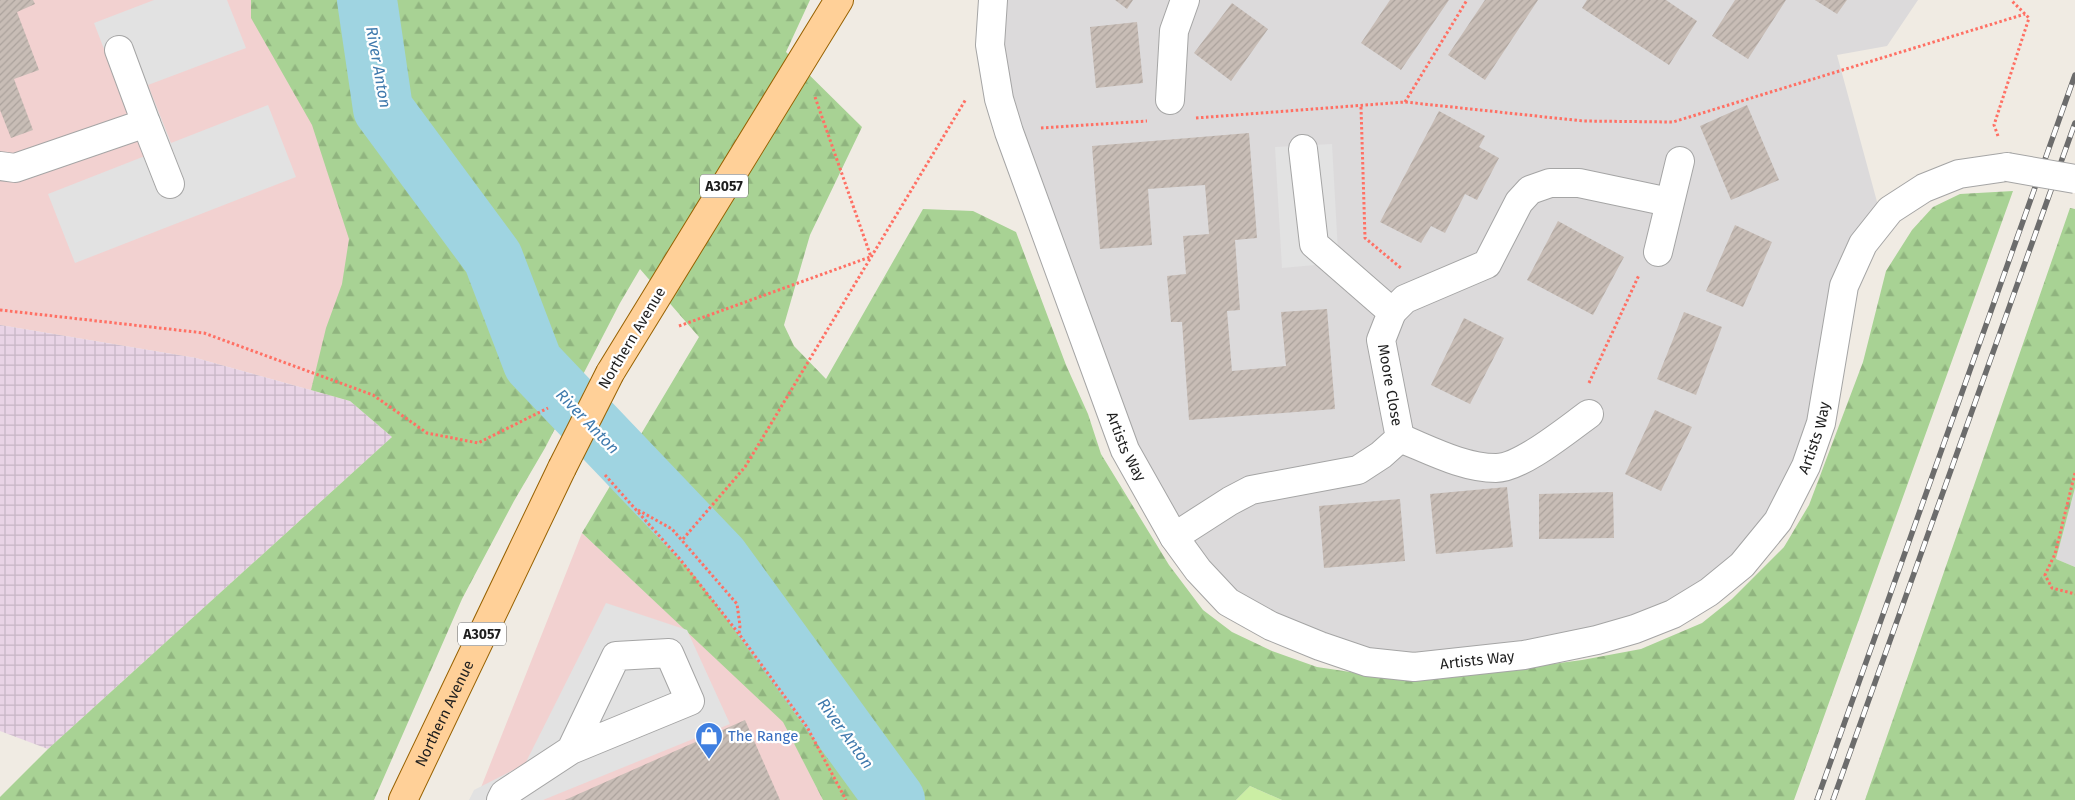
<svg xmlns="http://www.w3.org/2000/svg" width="2075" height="800" font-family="'Fira Sans',sans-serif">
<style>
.residential{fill:#dcdadb}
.commercial{fill:#f2d1d0}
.industrial{fill:url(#industrial-grid)}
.grass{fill:#cbeea4}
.forest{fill:url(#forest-firs)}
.parking{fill:#e2e2e2}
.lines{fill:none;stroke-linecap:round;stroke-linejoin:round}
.river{stroke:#9fd4e1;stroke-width:60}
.building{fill:url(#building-hatch)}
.minor-casing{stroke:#a5a5a5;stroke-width:30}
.major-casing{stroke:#976100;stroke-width:30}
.path{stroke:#ff7064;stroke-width:3;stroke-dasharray:2.5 2.5;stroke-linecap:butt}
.minor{stroke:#fff;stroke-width:28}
.major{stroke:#ffd098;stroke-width:28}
.rail-casing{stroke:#6c6c6c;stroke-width:5.5}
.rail{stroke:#fff;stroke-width:4;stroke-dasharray:11;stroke-linecap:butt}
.minor-bridge-casing{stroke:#a5a5a5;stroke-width:30;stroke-linecap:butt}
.major-bridge-casing{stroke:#976100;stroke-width:30;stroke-linecap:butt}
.minor-bridge{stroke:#fff;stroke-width:28}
.major-bridge{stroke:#ffd098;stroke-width:28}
.labels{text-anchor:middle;stroke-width:4.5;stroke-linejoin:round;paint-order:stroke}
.shield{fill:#fff;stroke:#626262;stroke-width:1}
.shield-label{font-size:14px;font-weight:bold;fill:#1e1e1e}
.street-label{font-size:15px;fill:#1e1e1e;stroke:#fff}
.shop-label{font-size:15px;fill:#366cbe;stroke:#fff;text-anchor:start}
.water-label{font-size:16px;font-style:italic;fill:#407aad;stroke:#fff}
</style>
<defs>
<pattern id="industrial-grid" width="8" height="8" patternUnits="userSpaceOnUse" patternTransform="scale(1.25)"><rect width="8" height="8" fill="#e9d4e6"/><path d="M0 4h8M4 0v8" fill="none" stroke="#c7b6c5"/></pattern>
<pattern id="forest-firs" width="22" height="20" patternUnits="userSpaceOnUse" patternTransform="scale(1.25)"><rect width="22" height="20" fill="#a8d294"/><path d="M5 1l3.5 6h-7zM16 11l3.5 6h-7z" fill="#90b47f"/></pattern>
<pattern id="building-hatch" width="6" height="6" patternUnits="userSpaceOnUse" patternTransform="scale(1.25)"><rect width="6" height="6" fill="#c8bdb6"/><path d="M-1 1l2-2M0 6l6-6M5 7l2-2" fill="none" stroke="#aba29c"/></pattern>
</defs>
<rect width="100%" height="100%" fill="#f0ebe3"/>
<path class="residential" d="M994 0H1918L1887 46 1837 55 1882 220 1863 244 1830 378 1778 521 1673 614 1414 667 1271 626 1174 537 999 99Z
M2075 488V567L2056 559Z"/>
<path class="commercial" d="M0 0H762L350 401 196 358 0 325Z
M582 533 784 722 823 800H476Z"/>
<path class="industrial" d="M0 325 196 358 350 401 392 437 48 749 0 731Z"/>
<path class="grass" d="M1250 786 1282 800H1236Z"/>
<path class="forest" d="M251 0H810L786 52 862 127 810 235 784 325 794 346 826 379 923 209 973 211 1016 232 1066 365 1088 414 1101 454 1169 565 1203 610 1232 632 1272 651 1317 667 1397 679 1448 678 1582 660 1641 649 1702 623 1732 599 1784 547 1809 505 1863 362 1886 271 1912 230 1933 207 1960 194 2013 191 1794 800H1282L1250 786 1236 800H823L783 722 582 533 699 337 640 269 620 303 545 448 514 501 462 599 374 800H0V797L48 749 392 437 350 401 311 390 326 328 342 284 349 239 312 125 251 18Z
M2070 208 2075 209V488L2056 559 2075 567V800H1865Z"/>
<path class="parking" d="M154 0H227L246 48 148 85 171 143 268 105 296 177 75 263 48 194 145 156 94 23Z
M1332 144 1338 252 1315 265 1282 268 1275 147Z
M606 603 687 630 730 724 543 800H469L474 790 525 764Z"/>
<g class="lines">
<path class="river" d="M367 0 383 109 493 258 533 363 719 558 895 800"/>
</g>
<path class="building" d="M0 0H33L35 4 17 12 39 70 14 79 33 130 11 138 0 110Z
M1115 0H1133L1127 9Z
M1390 0H1449L1401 70 1361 43Z
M1485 0H1538L1485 80 1448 55Z
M1587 0H1666L1697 21 1669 65 1582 8Z
M1735 0H1786L1748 59 1712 36Z
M1815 0H1847L1837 14Z
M1232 3 1268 29 1231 81 1194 53Z
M1137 22 1143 83 1096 88 1090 27Z
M1747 105 1779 180 1731 200 1700 126Z
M1439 111 1485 136 1479 147 1499 158 1477 200 1465 194 1445 233 1431 226 1421 243 1380 222Z
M1249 133 1257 238 1235 240 1240 310 1227 311 1232 371 1286 366 1281 312 1327 309 1335 409 1189 420 1182 322H1171L1167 276 1186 274 1183 236 1209 234 1205 185 1148 189 1152 245 1100 249 1092 146Z
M1558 221 1624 257 1593 315 1527 280Z
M1735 225 1772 242 1743 307 1706 291Z
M1684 312 1722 327 1696 395 1657 379Z
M1464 318 1504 338 1470 404 1431 385Z
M1655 410 1692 427 1661 491 1625 474Z
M1507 487 1513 547 1436 554 1430 494Z
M1613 492 1614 538 1539 539V494Z
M1400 499 1405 561 1324 568 1319 506Z
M745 720 780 800H565Z"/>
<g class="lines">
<defs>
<g id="minor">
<path id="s1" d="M993 0 990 45 999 99 1009 132 1125 450 1174 537 1198 570 1228 602 1271 626 1320 646 1367 662 1414 667 1524 655 1597 640 1635 629 1673 614 1709 592 1742 565 1778 521 1806 466 1821 423 1844 286 1863 244 1890 210 1924 188 1959 174 2007 167"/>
<path d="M1170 100 1174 31 1185 0"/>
<path d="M146 123 170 184"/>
<path d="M0 166 15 168 146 123 119 50"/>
<path d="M1658 252 1680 161"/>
<path d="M1392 312 1405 299 1487 264 1519 202 1530 190 1550 183H1579L1669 202"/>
<path d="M1400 438C1430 450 1463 468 1496 468 1521 468 1568 429 1589 414"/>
<path d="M1174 537 1230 501 1251 490 1358 470 1381 455 1400 438 1381 340 1392 312 1314 244 1303 149"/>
<path d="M501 800 504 794 571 750 690 701 669 653 616 656 571 750"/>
</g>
<g id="major">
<path d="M610 373 839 0"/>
<path id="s2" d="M403 800 562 468"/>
</g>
</defs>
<use href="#minor" class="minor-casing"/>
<use href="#major" class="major-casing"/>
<path class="path" d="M815 97 871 257
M1405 102 1467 0
M1361 107 1365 238 1401 268
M1196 118 1405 102 1583 121 1673 122 2025 14
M1041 128 1147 121
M1998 136 1994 125 2029 18 2011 0
M0 310 204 333 373 395 427 433 478 443 548 408
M679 326 870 257
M1589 383 1639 275
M2075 473 2055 554 2045 575 2052 588 2075 594
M605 475 679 558 739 634 807 727 846 800
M638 510 672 529 737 604 740 626 739 634
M683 539 745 467 966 99"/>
<use href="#minor" class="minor"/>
<use href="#major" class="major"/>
<defs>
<path id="rail" d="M1817 800 2075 75
M1833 800 2075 123"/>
</defs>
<use href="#rail" class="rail-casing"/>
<use href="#rail" class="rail"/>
<defs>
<path id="minor-bridge" d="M2007 167 2075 179"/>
<path id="major-bridge" d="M562 468 610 373"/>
</defs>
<use href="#minor-bridge" class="minor-bridge-casing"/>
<use href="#major-bridge" class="major-bridge-casing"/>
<use href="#minor-bridge" class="minor-bridge"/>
<use href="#major-bridge" class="major-bridge"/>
</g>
<defs>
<symbol id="shop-pin" viewBox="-11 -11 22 30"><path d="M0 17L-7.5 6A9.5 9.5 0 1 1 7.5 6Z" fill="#3f7fe0" stroke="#fff"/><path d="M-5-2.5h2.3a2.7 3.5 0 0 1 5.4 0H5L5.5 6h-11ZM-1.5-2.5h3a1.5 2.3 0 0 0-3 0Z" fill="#fff"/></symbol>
</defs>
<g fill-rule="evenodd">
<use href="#shop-pin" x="693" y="720" width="32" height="43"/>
</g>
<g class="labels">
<g class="shield">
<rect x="700" y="174.5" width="48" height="23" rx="4"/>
<rect x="458" y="622.5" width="48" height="23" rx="4"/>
</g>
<g class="shield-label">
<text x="724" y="191">A3057</text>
<text x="482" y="639">A3057</text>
</g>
<g class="street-label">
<text transform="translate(632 338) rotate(-59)" y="5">Northern Avenue</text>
<text transform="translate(1390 385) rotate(80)" y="5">Moore Close</text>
<text dy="5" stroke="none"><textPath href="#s1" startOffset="1355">Artists Way</textPath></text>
<text dy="5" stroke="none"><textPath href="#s1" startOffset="470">Artists Way</textPath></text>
<text dy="5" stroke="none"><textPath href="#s1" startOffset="920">Artists Way</textPath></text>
<text dy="5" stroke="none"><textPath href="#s2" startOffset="96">Northern Avenue</textPath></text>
</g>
<g class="shop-label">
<text x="728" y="741">The Range</text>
</g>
<g class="water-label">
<text transform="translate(379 67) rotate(80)" y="6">River Anton</text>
<text transform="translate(588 421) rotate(46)" y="6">River Anton</text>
<text transform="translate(846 733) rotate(54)" y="6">River Anton</text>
</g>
</g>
</svg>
